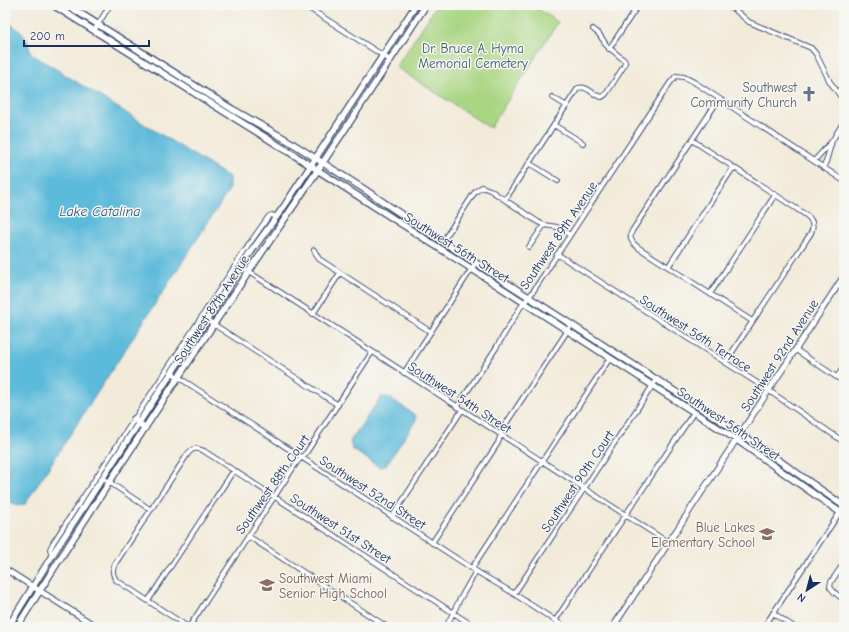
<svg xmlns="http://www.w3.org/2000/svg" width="849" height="632" font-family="'Comic Neue',sans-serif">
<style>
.green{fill:#aad683;stroke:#628270}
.water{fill:#5cbada;stroke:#3c749c}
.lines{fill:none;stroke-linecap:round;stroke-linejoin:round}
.minor-casing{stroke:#3b4b71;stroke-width:6}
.tertiary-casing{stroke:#3b4b71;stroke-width:7}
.secondary-casing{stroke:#3b4b71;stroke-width:8}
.minor{stroke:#fff;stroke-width:4}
.tertiary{stroke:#fff;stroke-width:5}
.secondary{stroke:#fff;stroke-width:5.5}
.labels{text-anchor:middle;stroke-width:3;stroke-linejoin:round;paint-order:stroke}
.park-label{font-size:13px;fill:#3f5967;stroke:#f6f6f2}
.worship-label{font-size:13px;fill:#5b616d;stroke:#f6f6f2;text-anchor:end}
.street-label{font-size:13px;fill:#1b2f5e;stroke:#f6f6f2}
.education-label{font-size:13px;fill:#785e54;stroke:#f6f6f2;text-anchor:end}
.water-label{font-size:14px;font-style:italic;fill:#2e5983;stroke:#f6f6f2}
</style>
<rect width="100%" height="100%" fill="#f6f6f2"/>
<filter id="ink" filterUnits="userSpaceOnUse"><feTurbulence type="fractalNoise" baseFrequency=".025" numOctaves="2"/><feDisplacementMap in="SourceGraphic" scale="8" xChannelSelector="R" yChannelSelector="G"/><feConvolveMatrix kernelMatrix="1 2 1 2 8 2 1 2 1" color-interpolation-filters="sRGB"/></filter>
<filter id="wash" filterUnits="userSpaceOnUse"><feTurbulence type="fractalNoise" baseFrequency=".012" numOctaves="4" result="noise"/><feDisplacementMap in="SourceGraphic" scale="16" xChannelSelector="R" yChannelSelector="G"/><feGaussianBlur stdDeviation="0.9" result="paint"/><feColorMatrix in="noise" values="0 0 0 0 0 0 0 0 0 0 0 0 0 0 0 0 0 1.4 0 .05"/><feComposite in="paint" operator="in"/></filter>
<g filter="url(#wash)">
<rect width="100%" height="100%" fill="#f3ebda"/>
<path class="green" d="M437 5H532L558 22 490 128 396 67Z"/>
<path class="water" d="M5 20C18 29 30 37 30 53L229 177V190L25 504 18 506 5 499Z
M382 396 390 398 415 415 416 416V420L386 465 379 467 352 449 350 441Z"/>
</g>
<g filter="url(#ink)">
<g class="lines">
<defs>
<path id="minor" d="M304 5 390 60
M725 5 735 10 749 22 811 48 816 54 830 82 844 101
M94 31 110 5
M609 49 637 7
M552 97 567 106
M719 99 632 231C628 239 633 244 639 248L752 321
M554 125 583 143
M692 140 806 215C813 220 814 226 811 233L725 363
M814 161 832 141 844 121
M529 163 558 181
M823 167 826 162 832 141
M505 200 578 88C588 85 593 96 602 97L606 94 624 66 625 62 624 60 607 46 599 34 593 29
M443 241 475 192 482 187 490 190 538 222 544 225 557 227 570 235
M529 247 544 225
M314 250 319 259 431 332
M557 254 762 386 844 442
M241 267 669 543
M668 267 733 168
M710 294 775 195
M313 314 340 273
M207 320 338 405
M796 350 844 382
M172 373 479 573 508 590 565 627
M404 373 476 262
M837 377 844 367
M457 407 496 348 520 308 532 293 670 83 676 76 684 77 694 82 844 181
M103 478 151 510
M392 517 462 410
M248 536 387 627
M432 543 498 443 503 428 572 324
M52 555 50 549 53 543 252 240 269 216 272 215 277 217
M844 563 831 582 830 587 834 592 844 600
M472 568 610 358
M514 594 657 379
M148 601 234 470
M773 613 794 627
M5 619 17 627
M555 621 694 412
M616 623 623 627
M188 627 116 580C112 574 112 570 115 564L187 455C192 448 196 447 204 451L475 627
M189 627 297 462 306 453 372 352
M446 627 460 599 476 571
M764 627 844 506"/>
<path id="tertiary" d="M5 569 97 627
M613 627 844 276"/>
<path id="secondary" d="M53 5 294 155 472 269 737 440 844 515
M67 5 232 109 287 140 364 189 417 225 741 434 844 506
M134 419 145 428
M8 627 58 546 182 357 253 249 285 205 416 5
M17 627C105 486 197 348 290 211 337 143 381 74 426 5"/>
</defs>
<use href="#minor" class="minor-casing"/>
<use href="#tertiary" class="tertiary-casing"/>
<use href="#secondary" class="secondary-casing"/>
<use href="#minor" class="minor"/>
<use href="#tertiary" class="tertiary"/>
<use href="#secondary" class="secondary"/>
</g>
</g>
<defs>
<symbol id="church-bare" viewBox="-9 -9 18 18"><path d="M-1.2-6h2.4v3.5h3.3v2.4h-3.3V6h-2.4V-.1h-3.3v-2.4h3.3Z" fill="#6b7280" stroke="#f6f6f2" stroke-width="2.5" paint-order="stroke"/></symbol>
<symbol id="school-bare" viewBox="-9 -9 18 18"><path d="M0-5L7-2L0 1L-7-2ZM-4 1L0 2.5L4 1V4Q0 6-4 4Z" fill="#8d6e63" stroke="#f6f6f2" stroke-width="2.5" paint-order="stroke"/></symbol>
</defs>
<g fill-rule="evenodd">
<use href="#church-bare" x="798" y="83" width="22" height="22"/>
<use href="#school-bare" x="756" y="523" width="22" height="22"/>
<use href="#school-bare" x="256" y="574" width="22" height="22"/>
</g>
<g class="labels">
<g class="park-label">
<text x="473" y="53">Dr. Bruce A. Hyma<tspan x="473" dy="15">Memorial Cemetery</tspan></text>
</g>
<g class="worship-label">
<text x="797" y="92">Southwest<tspan x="797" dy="15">Community Church</tspan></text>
</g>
<g class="street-label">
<text transform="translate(558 235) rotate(-56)" y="5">Southwest 89th Avenue</text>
<text transform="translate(457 247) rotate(32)" y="5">Southwest 56th Street</text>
<text transform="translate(211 309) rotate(-57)" y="5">Southwest 87th Avenue</text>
<text transform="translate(696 333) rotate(33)" y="5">Southwest 56th Terrace</text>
<text transform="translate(779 355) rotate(-57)" y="5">Southwest 92nd Avenue</text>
<text transform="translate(460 397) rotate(33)" y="5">Southwest 54th Street</text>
<text transform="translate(729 423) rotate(34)" y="5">Southwest 56th Street</text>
<text transform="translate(577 481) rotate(-56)" y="5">Southwest 90th Court</text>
<text transform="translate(272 484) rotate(-55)" y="5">Southwest 88th Court</text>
<text transform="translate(373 492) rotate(33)" y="5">Southwest 52nd Street</text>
<text transform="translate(341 528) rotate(33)" y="5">Southwest 51st Street</text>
</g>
<g class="education-label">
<text x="755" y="532">Blue Lakes<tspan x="755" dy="15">Elementary School</tspan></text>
<text x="279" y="583" text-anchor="start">Southwest Miami<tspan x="279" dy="15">Senior High School</tspan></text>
</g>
<g class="water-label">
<text x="100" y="216">Lake Catalina</text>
</g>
</g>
<rect width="849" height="632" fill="none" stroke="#f6f6f2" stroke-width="20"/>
<g transform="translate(807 590) rotate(216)" stroke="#f6f6f2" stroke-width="3" paint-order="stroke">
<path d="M0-3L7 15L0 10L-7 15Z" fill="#1b2f5e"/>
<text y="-6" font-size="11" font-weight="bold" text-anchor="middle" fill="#1b2f5e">N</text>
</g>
<path d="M24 40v6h125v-6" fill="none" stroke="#1b2f5e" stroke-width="2"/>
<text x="30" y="40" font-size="12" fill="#1b2f5e" stroke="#f6f6f2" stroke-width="3" paint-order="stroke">200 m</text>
</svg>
